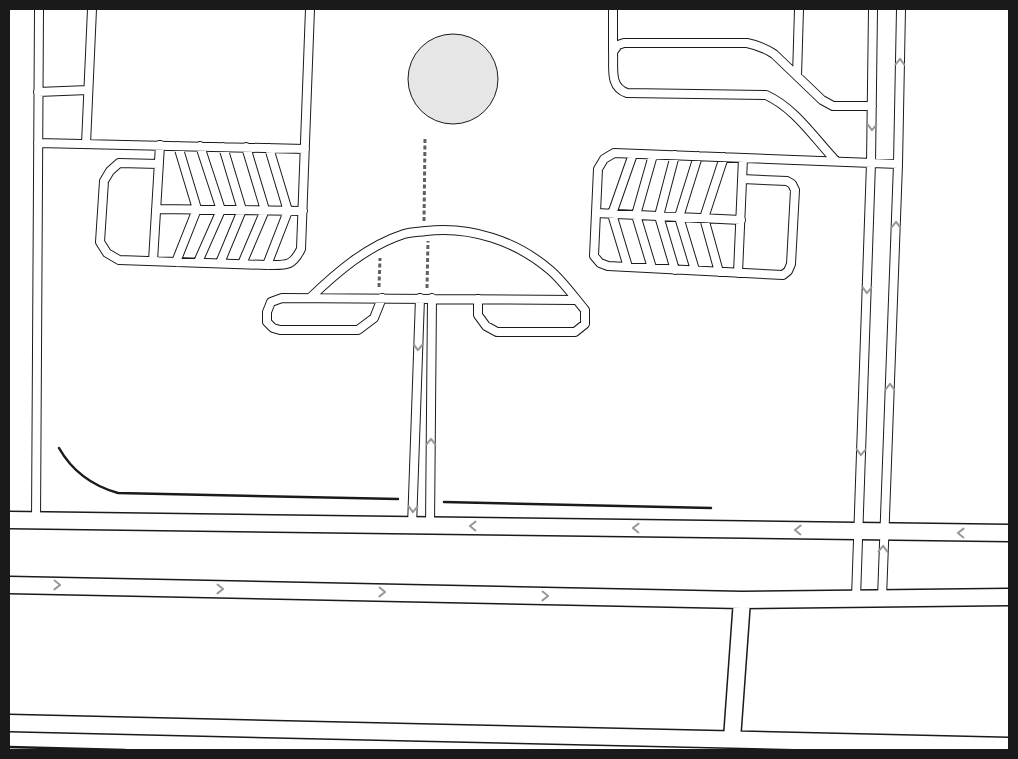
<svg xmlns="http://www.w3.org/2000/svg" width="1018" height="759" font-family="'Nunito Sans',sans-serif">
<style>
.building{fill:#e6e6e6;stroke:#1a1a1a}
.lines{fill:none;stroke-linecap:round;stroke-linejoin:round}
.lane-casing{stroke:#1a1a1a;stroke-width:10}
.street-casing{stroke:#1a1a1a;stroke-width:19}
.path{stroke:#5f5f5f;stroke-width:3;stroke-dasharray:4 2.5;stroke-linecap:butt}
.lane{stroke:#fff;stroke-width:8}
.street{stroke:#fff;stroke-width:16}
.wall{stroke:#1a1a1a;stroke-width:2.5}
.oneway{stroke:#989898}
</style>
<rect width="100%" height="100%" fill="#fff"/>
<path class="building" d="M408 79a45 45 0 1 1 90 0a45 45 0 1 1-90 0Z"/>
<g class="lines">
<defs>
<path id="lane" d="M613 52V9
M797 76 799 9
M38 92 88 90
M38 143 305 149
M86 144 92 9
M675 155 659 216 675 270
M836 161C815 139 795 108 766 95L627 93C609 87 614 68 613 52L618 45 624 43H747C757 45 765 48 774 54L822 100 833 106H872
M159 164 119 163 110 171 104 181 100 242 107 253 119 260 267 265C286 265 292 267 301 249L310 9
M742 179 787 181 792 184 795 190 791 264 788 271 783 275 608 266 600 263 594 256 598 169 604 159 614 153 898 164
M156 209 303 211
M596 213 741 220
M153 261 160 145
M176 262 197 209 178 146
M198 262 221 210 200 146
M220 263 242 210 223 147
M242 264 265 210 246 147
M267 265 288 211 269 148
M628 267 612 214 633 154
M652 268 636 215 653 155
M695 270 679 217 698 156
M719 272 704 218 724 157
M738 273 743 158
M310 298C337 272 367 246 404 234 411 232 419 232 426 231 471 226 516 241 550 270 563 281 574 297 585 310V324L575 332H497L486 326 478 315V299
M382 298 374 318 358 330H280L273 328 267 322V312L271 302 282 298 576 300
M36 521 39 9
M412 526 420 298
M430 526 432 298
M856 598 871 163 873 9
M882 598 898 164 901 9"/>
<path id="street" d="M9 520 1009 533
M9 585 742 600 1009 597
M9 723 1009 746
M732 739 742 600"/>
</defs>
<use href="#lane" class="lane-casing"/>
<use href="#street" class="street-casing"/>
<path class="path" d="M424 221 425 138
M379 287 380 258
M427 288 428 241"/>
<use href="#lane" class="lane"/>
<use href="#street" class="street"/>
<path class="wall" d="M59 448C72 471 93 486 118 493L398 499
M444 502 711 508
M9 747 125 750"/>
</g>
<defs><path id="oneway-chevron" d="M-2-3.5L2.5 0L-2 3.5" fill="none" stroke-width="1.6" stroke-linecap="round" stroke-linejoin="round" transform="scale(1.25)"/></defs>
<g class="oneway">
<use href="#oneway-chevron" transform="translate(900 62) rotate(-89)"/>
<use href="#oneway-chevron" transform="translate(872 127) rotate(91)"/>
<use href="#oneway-chevron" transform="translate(896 225) rotate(-88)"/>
<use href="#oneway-chevron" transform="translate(867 290) rotate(92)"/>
<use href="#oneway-chevron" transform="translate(418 347) rotate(92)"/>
<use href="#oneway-chevron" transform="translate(890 387) rotate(-88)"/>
<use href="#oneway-chevron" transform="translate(431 442) rotate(-89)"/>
<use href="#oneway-chevron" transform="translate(861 452) rotate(92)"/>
<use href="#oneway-chevron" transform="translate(413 509) rotate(92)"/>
<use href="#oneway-chevron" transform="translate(473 526) rotate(-179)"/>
<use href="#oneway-chevron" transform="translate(636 528) rotate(-179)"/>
<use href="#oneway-chevron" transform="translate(798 530) rotate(-179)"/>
<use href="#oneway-chevron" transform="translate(961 533) rotate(-179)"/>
<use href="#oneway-chevron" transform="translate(883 549) rotate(-88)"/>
<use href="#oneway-chevron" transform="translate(57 585) rotate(1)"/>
<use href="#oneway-chevron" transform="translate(220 589) rotate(1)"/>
<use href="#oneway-chevron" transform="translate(382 592) rotate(1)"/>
<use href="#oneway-chevron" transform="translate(545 596) rotate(1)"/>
</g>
<rect width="1018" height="759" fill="none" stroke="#1a1a1a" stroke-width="20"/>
</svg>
